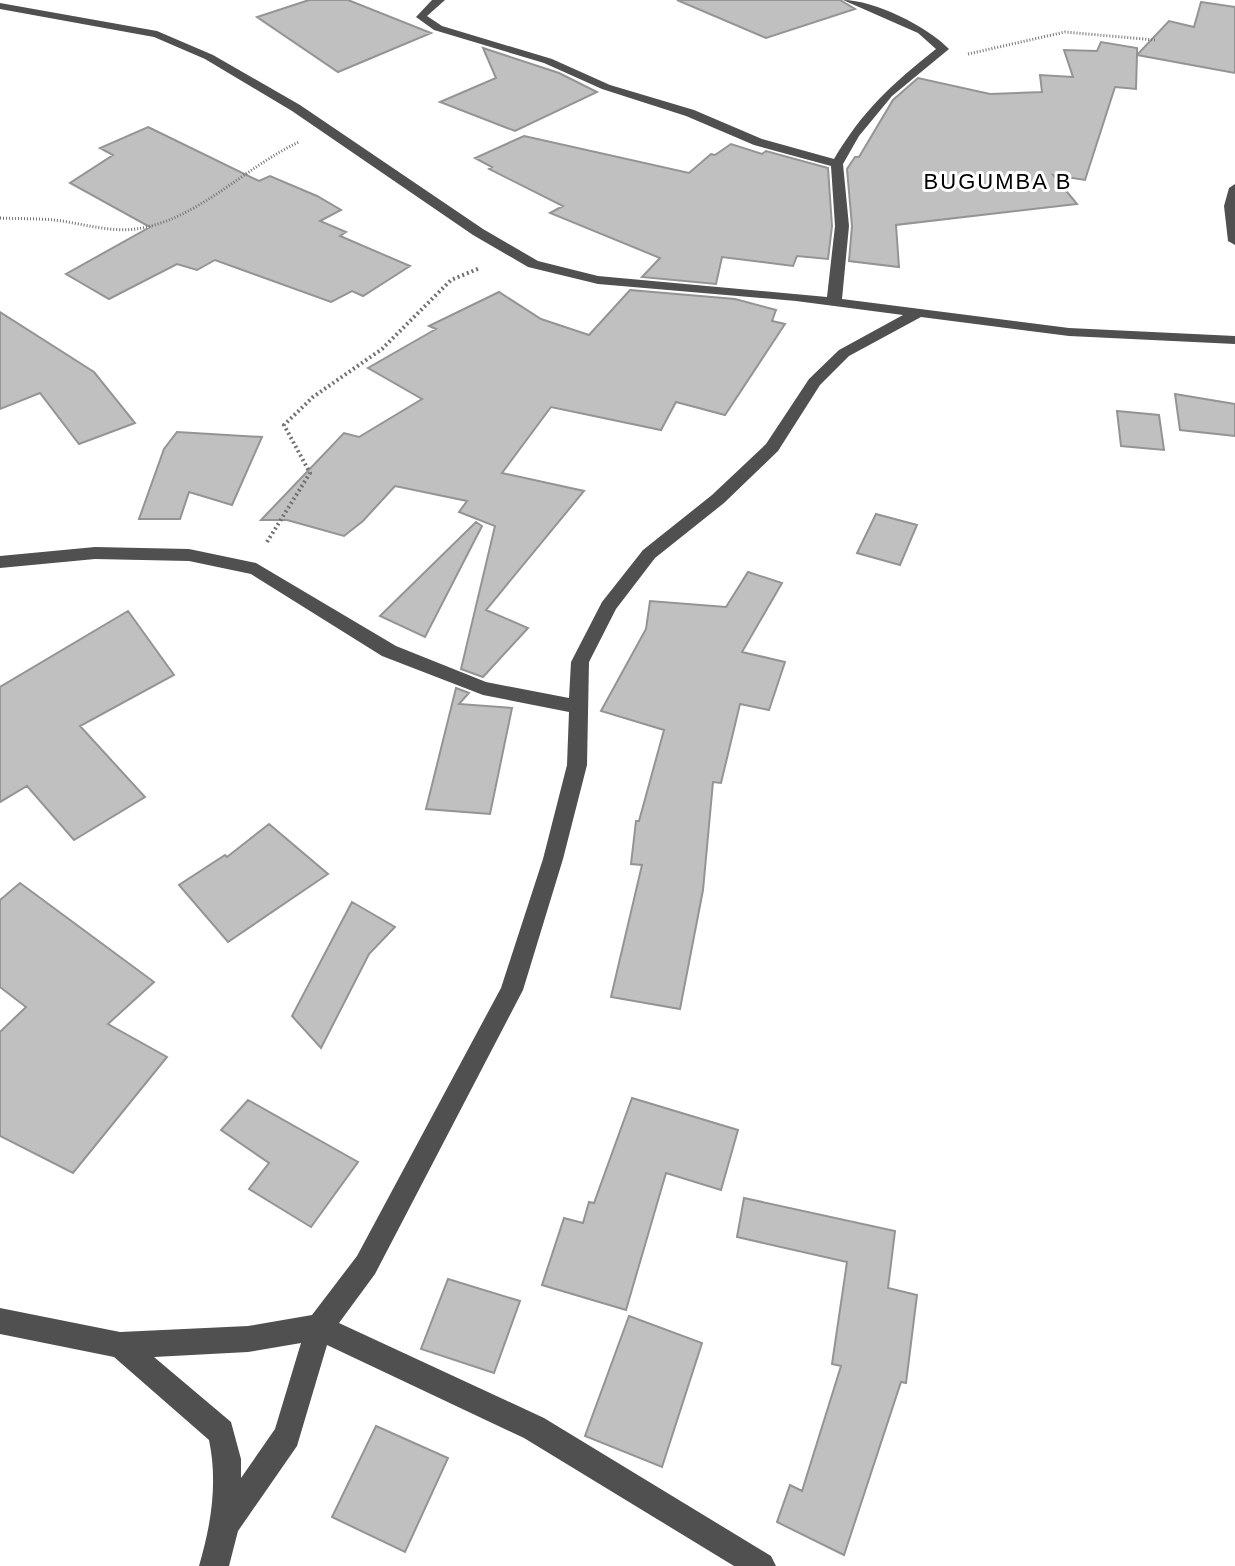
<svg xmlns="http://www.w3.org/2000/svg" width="1235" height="1566" font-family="Helvetica,sans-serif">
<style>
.building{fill:#c0c0c0;stroke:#949494;stroke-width:2}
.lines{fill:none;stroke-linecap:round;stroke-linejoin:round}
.path-far1{stroke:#727272;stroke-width:3;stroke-dasharray:1 2;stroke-linecap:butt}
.path{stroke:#727272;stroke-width:4;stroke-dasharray:2 3;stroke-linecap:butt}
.minor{fill:#505050;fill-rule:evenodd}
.labels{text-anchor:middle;stroke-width:6;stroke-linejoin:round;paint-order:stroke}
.far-quarter-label{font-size:22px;letter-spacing:2px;fill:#000;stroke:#fff}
</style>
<rect width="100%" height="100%" fill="#fff"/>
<path class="building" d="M309 0H348L431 33 338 72 257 17Z
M677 0H840L855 9 766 38Z
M1201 2 1235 7V73L1137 55 1136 89 1115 87 1085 180 1053 175 1077 204 896 225 899 267 849 261 852 226 847 169 855 157H859L893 100 918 78 990 94 1042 92 1040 75 1073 77 1064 50 1097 51 1101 42 1137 48V55L1169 21 1194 27Z
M483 48 559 73 597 92 515 131 440 102 496 78Z
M148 127 259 181 270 176 317 196 341 210 320 221 346 232 340 236 410 266 363 296 352 291 331 302 215 260 197 270 177 264 109 299 66 274 150 227 70 183 113 155 100 148Z
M524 136 689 173 711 154 715 155 731 144 762 154 766 151 828 168 832 226 828 259 797 256 793 266 722 257 716 284 642 277 660 258 550 213 563 206 489 169 492 167 475 158Z
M630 290 735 299 776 310 772 321 785 324 725 415 676 402 661 430 551 407 502 473 584 491 486 610 528 628 483 677 461 669 495 526 459 512 467 501 395 486 363 521 344 536 287 520H261L344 433 359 437 422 399 368 368 436 329 429 326 499 292 541 319 589 335Z
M0 312 94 372 135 423 79 444 40 393 0 409Z
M1175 394 1235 404V436L1180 430Z
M1117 411 1159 415 1164 450 1121 446Z
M177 432 262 437 232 505 189 492 180 519H139L164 449Z
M876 514 917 525 900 565 857 553Z
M476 522 482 526 425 637 380 616Z
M748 572 782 583 742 652 785 662 769 710 740 704 721 783 713 782 703 890 680 1009 611 997 642 865 631 864 636 821H639L664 730 601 711 646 629 650 601 726 607Z
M128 611 174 675 80 726 145 797 74 840 27 786 0 802V687Z
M456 688 469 693 459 704 512 708 490 814 426 809Z
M269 824 328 874 228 942 179 885 225 855 227 857Z
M20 883 154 982 108 1024 167 1057 73 1173 0 1136V1032L26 1007 0 987V900Z
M352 902 395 927 369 954 321 1048 292 1016Z
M632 1098 738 1130 721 1190 666 1173 626 1310 542 1285 564 1218 583 1223 589 1202 594 1203Z
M248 1100 358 1162 311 1227 249 1189 269 1163 221 1130Z
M744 1198 895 1231 888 1288 917 1295 906 1383 901 1382 844 1555 777 1522 790 1485 802 1491 841 1366 832 1364 847 1262 737 1237Z
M448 1279 520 1301 494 1373 421 1349Z
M629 1316 702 1343 662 1467 585 1436Z
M376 1426 448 1458 405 1552 332 1517Z"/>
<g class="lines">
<path class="path-far1" d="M968 54 1065 32 1155 40
M0 218C21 219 41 218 62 221 87 225 111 232 136 229 196 221 245 167 299 142"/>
<path class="path" d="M267 542 310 473 284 425 313 397 382 349 451 280 480 268"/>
<path class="minor" d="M432 0H445L427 16 442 26 552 59 610 85 694 110 762 139 834 159C863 110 892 84 936 49L918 33 843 0C874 0 927 26 949 49L892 96 859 136 843 164 849 226 842 299 1069 328 1235 336V344L1069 336 921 317 849 356 820 385 778 451 724 503 655 558 616 609 589 662 587 765 563 859 523 990 375 1274 339 1323 544 1418 771 1556 776 1566H734L524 1438 327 1345 297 1446 238 1531 229 1566H199C211 1525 218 1483 209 1440L114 1357 0 1334V1308L120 1332 248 1326 312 1315 357 1256 501 988 543 859 567 765 569 712 483 695 382 656 251 574 189 561 95 559 0 568V556L95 547 189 549 256 563 396 646 486 682 569 698 571 662 602 602 643 550 712 495 766 444 809 379 839 350 903 315 796 301 598 284 528 267 473 235 292 111 205 59 154 37 0 9V3L157 31 213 55 300 105 483 229 538 261 598 276 827 297 835 226 831 166 754 145 686 116 602 89 544 63 434 30 416 17ZM301 1343 275 1429 241 1478V1459L231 1422 154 1357 248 1352Z
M1235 184V245L1228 241 1224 206 1229 188Z"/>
</g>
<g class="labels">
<g class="far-quarter-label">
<text x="998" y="189">BUGUMBA B</text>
</g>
</g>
</svg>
